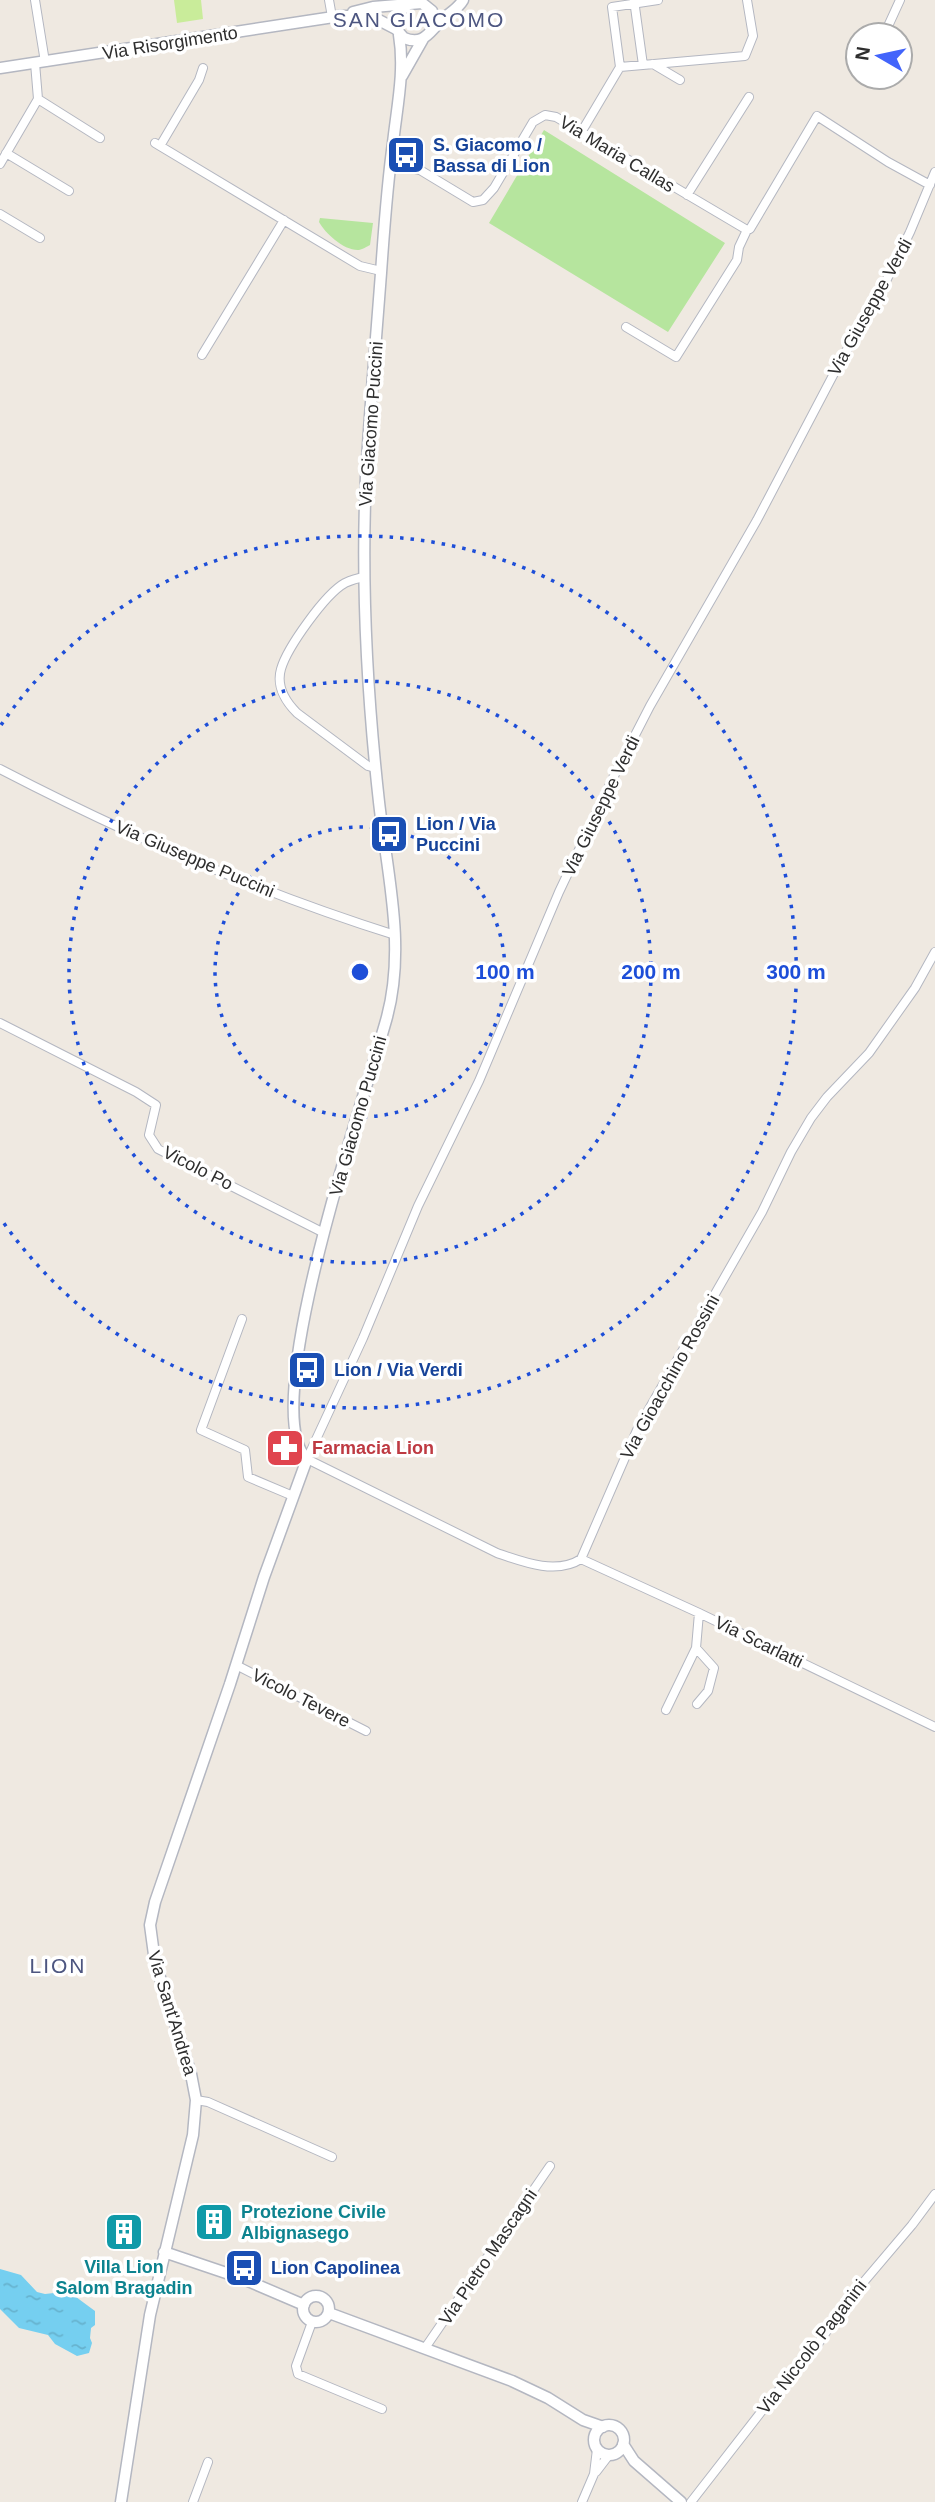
<svg xmlns="http://www.w3.org/2000/svg" width="935" height="2502" font-family="Arial,sans-serif">
<style>
.park{fill:#b6e59e}
.pitch{fill:#c9ec9a}
.water{fill:url(#water-ripples)}
.lines{fill:none;stroke-linecap:round;stroke-linejoin:round}
.street-casing{stroke:#b4b7c1;stroke-width:10}
.secondary-casing{stroke:#b4b7c1;stroke-width:13}
.street{stroke:#fff;stroke-width:8}
.secondary{stroke:#fff;stroke-width:10}
.ring{fill:none;stroke:#1d4ed8;stroke-width:3.5;stroke-dasharray:3.5 7}
.labels{text-anchor:middle;stroke-width:7;stroke-linejoin:round;paint-order:stroke}
.street-label{font-size:18px;fill:#2e2e2e;stroke:#fff}
.transit-label{font-size:18px;font-weight:bold;fill:#164399;stroke:#fff;text-anchor:start}
.health-label{font-size:18px;font-weight:bold;fill:#be3a42;stroke:#fff;text-anchor:start}
.culture-label{font-size:18px;font-weight:bold;fill:#0d838f;stroke:#fff;text-anchor:start}
.quarter-label{font-size:21px;letter-spacing:2px;fill:#4d5680;stroke:#fff}
.centre{fill:#1d4ed8;stroke:#fff;stroke-width:3.5}
.ring-label{font-size:21px;text-anchor:middle;font-weight:bold;fill:#1d4ed8;stroke:#fff;stroke-width:7;stroke-linejoin:round;paint-order:stroke}
</style>
<defs>
<pattern id="water-ripples" width="26" height="14" patternUnits="userSpaceOnUse" patternTransform="scale(1.75)"><rect width="26" height="14" fill="#75cff0"/><path d="M2 4q2-2 4 0t4 0M15 11q2-2 4 0t4 0" fill="none" stroke="#66b2ce"/></pattern>
</defs>
<rect width="100%" height="100%" fill="#efe9e1"/>
<path class="park" d="M544 130 725 243 668 332 489 223Z
M320 218 373 223 370 245C368 246 361 250 359 250 344 251 325 233 319 222Z"/>
<path class="pitch" d="M174 0H201L203 19 177 23Z"/>
<path class="water" d="M0 2269 21 2275 37 2292 45 2294 63 2292 76 2297 95 2311V2325L91 2328 90 2338 92 2343 89 2353 77 2356 55 2344 48 2335 19 2328 0 2309Z"/>
<g class="lines">
<defs>
<path id="street" d="M35 0 45 62
M329 0 332 17
M634 0 643 65
M884 35 900 0
M653 64 680 80
M620 67 745 56 753 36 747 0
M38 99 100 138
M582 131 620 67 612 7 658 0
M155 143 360 266 381 271
M160 146 199 80 203 68
M6 153 69 191
M0 164 38 99 35 63
M391 164 420 170 473 202 483 200 494 188 533 122 545 115 556 117 747 230 750 229 817 116 888 162 930 185
M935 172 910 232 887 279 840 362 757 520 650 706 614 776 559 892 479 1081 418 1206 363 1338 307 1459 497 1553C523 1562 556 1575 581 1559L637 1430 762 1212 791 1152 811 1118 827 1097 869 1053 915 988 935 952
M687 195 749 97
M0 214 40 238
M626 327 676 357 737 260 739 247 747 230
M202 355 284 220
M365 577C358 578 351 580 345 583 325 594 287 648 281 669 276 686 286 702 297 713L368 766 375 768
M0 769C127 835 258 892 395 935
M0 1023 136 1092 156 1105 149 1135 158 1149 324 1233
M242 1319 201 1430 245 1450 248 1477 293 1496
M581 1559 699 1613 935 1727
M696 1648 714 1668 708 1691 697 1704
M236 1665 366 1731
M666 1710 696 1648 699 1613
M196 2100 208 2102 332 2157
M312 2322 296 2366 298 2374 382 2409
M425 2348 550 2166
M596 2472 609 2455
M193 2502 208 2462
M582 2502 594 2474 597 2449
M691 2502 768 2403 818 2344 845 2304 912 2225 935 2194"/>
<path id="secondary" d="M410 3 397 14 396 29 404 38C424 46 429 32 442 20 449 13 458 9 463 0
M353 12 373 7 422 3 432 11 435 27
M0 68 340 16H371L396 29
M402 76 423 39
M164 2252 241 2278 304 2305
M303 2309a13 13 0 1 1 26 0a13 13 0 1 1-26 0Z
M329 2313 512 2381 548 2398 583 2420 603 2427
M594 2440a15 15 0 1 1 30 0a15 15 0 1 1-30 0Z
M623 2444 634 2461 681 2502
M121 2502 150 2315 193 2135 196 2100 191 2074 155 1962 150 1925 155 1902 230 1684 264 1577 307 1459C255 1410 368 1088 387 1017 406 946 387 873 379 802 367 694 361 584 366 476 370 408 376 340 381 273 384 229 387 186 393 143 397 106 405 71 399 35"/>
</defs>
<use href="#street" class="street-casing"/>
<use href="#secondary" class="secondary-casing"/>
<use href="#street" class="street"/>
<use href="#secondary" class="secondary"/>
</g>
<g class="ring">
<circle cx="360" cy="972" r="145"/>
<circle cx="360" cy="972" r="291"/>
<path d="M1 725A436 436 0 1 1 1 1219"/>
</g>
<defs>
<symbol id="bus-square" viewBox="-11 -11 22 22"><rect x="-9" y="-9" width="18" height="18" rx="4" fill="#1a4fb4" stroke="#fff"/><path d="M-5-6H5V4H4V6H2V4H-2V6H-4V4H-5ZM-3.5-4V0h7V-4ZM-3.5 1.2v1.5H-2V1.2ZM2 1.2v1.5H3.5V1.2Z" fill="#fff"/></symbol>
<symbol id="pharmacy-square" viewBox="-11 -11 22 22"><rect x="-9" y="-9" width="18" height="18" rx="4" fill="#e0444e" stroke="#fff"/><path d="M-2-6h4v4h4v4h-4v4h-4v-4h-4v-4h4Z" fill="#fff"/></symbol>
<symbol id="building-square" viewBox="-11 -11 22 22"><rect x="-9" y="-9" width="18" height="18" rx="4" fill="#0f9aa8" stroke="#fff"/><path d="M-4-6H4V6H1V3H-1V6H-4ZM-2.5-4.3h1.7v1.8h-1.7ZM.8-4.3h1.7v1.8H.8ZM-2.5-1h1.7V.8h-1.7ZM.8-1h1.7V.8H.8Z" fill="#fff"/></symbol>
</defs>
<g fill-rule="evenodd">
<use href="#bus-square" x="384" y="133" width="44" height="44"/>
<use href="#bus-square" x="367" y="812" width="44" height="44"/>
<use href="#bus-square" x="285" y="1348" width="44" height="44"/>
<use href="#pharmacy-square" x="263" y="1426" width="44" height="44"/>
<use href="#building-square" x="192" y="2200" width="44" height="44"/>
<use href="#building-square" x="102" y="2210" width="44" height="44"/>
<use href="#bus-square" x="222" y="2246" width="44" height="44"/>
</g>
<g class="labels">
<g class="street-label">
<text transform="translate(170 43) rotate(-9)" y="6">Via Risorgimento</text>
<text transform="translate(617 154) rotate(31)" y="6">Via Maria Callas</text>
<text transform="translate(870 307) rotate(-61)" y="6">Via Giuseppe Verdi</text>
<text transform="translate(371 424) rotate(-86)" y="6">Via Giacomo Puccini</text>
<text transform="translate(601 806) rotate(-64)" y="6">Via Giuseppe Verdi</text>
<text transform="translate(195 859) rotate(23)" y="6">Via Giuseppe Puccini</text>
<text transform="translate(358 1116) rotate(-74)" y="6">Via Giacomo Puccini</text>
<text transform="translate(198 1168) rotate(27)" y="6">Vicolo Po</text>
<text transform="translate(670 1377) rotate(-61)" y="6">Via Gioacchino Rossini</text>
<text transform="translate(759 1642) rotate(26)" y="6">Via Scarlatti</text>
<text transform="translate(301 1698) rotate(27)" y="6">Vicolo Tevere</text>
<text transform="translate(172 2013) rotate(73)" y="6">Via Sant'Andrea</text>
<text transform="translate(488 2257) rotate(-56)" y="6">Via Pietro Mascagni</text>
<text transform="translate(812 2347) rotate(-52)" y="6">Via Niccolò Paganini</text>
</g>
<g class="transit-label">
<text x="433" y="151">S. Giacomo /<tspan x="433" dy="21">Bassa di Lion</tspan></text>
<text x="416" y="830">Lion / Via<tspan x="416" dy="21">Puccini</tspan></text>
<text x="334" y="1376">Lion / Via Verdi</text>
<text x="271" y="2274">Lion Capolinea</text>
</g>
<g class="health-label">
<text x="312" y="1454">Farmacia Lion</text>
</g>
<g class="culture-label">
<text x="241" y="2218">Protezione Civile<tspan x="241" dy="21">Albignasego</tspan></text>
<text x="124" y="2273" text-anchor="middle">Villa Lion<tspan x="124" dy="21">Salom Bragadin</tspan></text>
</g>
<g class="quarter-label">
<text x="419" y="27">SAN GIACOMO</text>
<text x="58" y="1973">LION</text>
</g>
</g>
<circle cx="360" cy="972" r="10" class="centre"/>
<g class="ring-label">
<text x="505" y="979">100 m</text>
<text x="651" y="979">200 m</text>
<text x="796" y="979">300 m</text>
</g>
<g transform="translate(879 56) rotate(279)"><circle r="33" fill="#ffffff" stroke="#ababab" stroke-width="2"/>
<path d="M0-5L12 26L0 18L-12 26Z" fill="#4264fb"/>
<text y="-10" font-size="19" font-weight="bold" text-anchor="middle" fill="#2e2e2e">N</text>
</g>
</svg>
